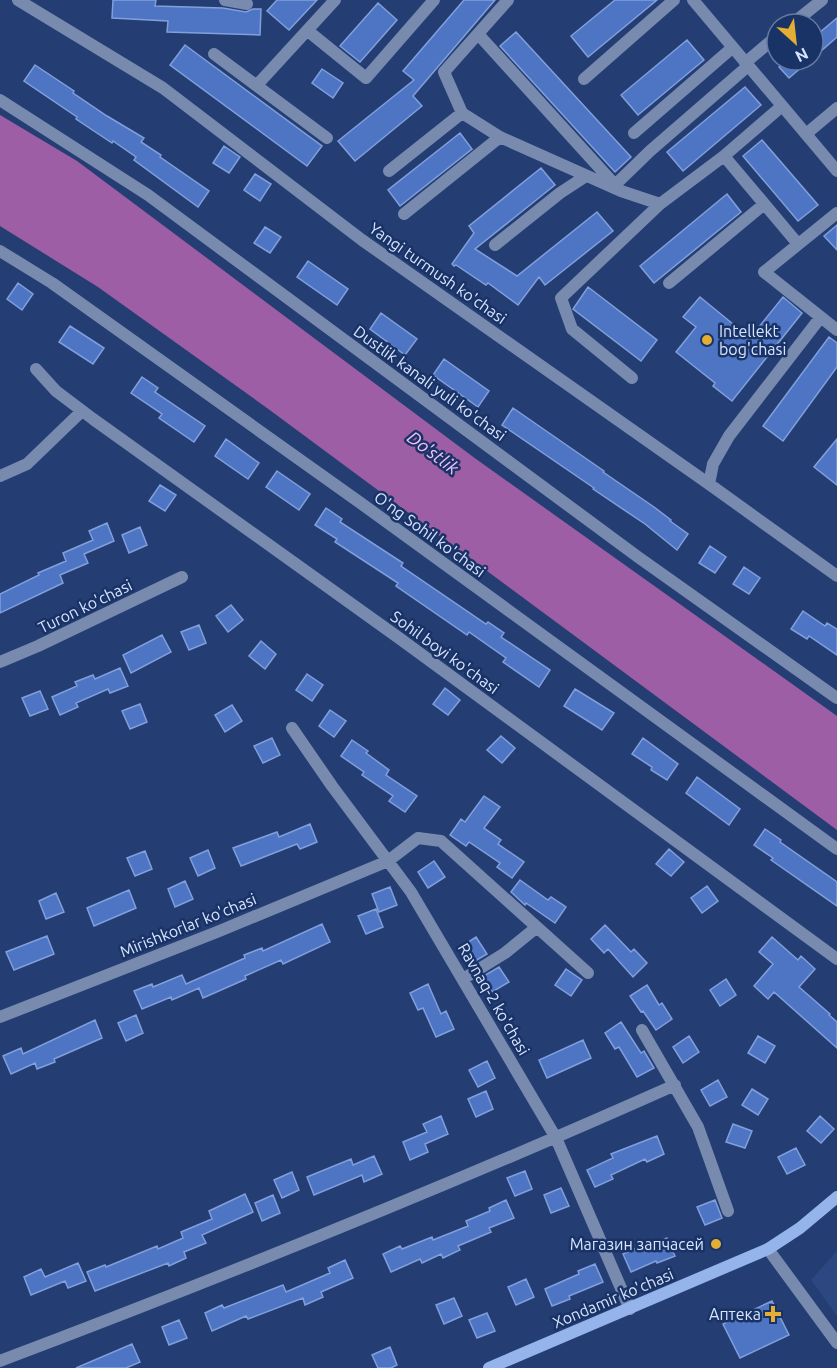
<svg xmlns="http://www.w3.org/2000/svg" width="837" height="1368" font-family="Ubuntu,sans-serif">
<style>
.built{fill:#2c4883}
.water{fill:#9e5ea6}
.building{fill:#4e75c3;stroke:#809fdc;stroke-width:1.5}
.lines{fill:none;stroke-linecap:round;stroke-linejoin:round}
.minor{stroke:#788bae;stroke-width:12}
.tertiary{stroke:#788bae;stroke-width:12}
.secondary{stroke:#96b4ec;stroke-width:12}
.poi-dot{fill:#e4ae35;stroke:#1a3367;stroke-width:2}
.labels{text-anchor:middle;stroke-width:5;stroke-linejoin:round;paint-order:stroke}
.street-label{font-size:16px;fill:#d7e5ff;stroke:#1a3367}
.poi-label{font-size:16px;fill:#d7e5ff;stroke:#1a3367;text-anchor:end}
.water-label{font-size:18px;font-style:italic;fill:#f3c0f9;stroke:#1a3367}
</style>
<rect width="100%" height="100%" fill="#243e73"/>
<path class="built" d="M837 1251V1316L811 1280Z"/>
<path class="water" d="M0 115 77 161 476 459 837 716V830L267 408 98 287 0 226Z"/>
<path class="building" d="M113 0H156L155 6 223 8 246 12 253 9H261L260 35 167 32 168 21 112 18Z
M277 0H317L289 30 267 11Z
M464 0H495L413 96 422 106 355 161 338 141 414 80 403 71Z
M615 0H657L588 57 571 36Z
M378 3 397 20 360 62 340 46Z
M837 18V37L813 58V38Z
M516 32 631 157 615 172 500 46Z
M687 40 704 60 638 115 621 95Z
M185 45 322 146 307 166 170 65Z
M786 60H810L789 78 779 67Z
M35 65 74 91 73 93 107 116 144 138 141 142 161 155 160 157 209 191 198 207 134 160 136 157 113 141 112 143 76 119 77 117 24 81Z
M322 69 343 83 333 98 312 83Z
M745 87 761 105 683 171 667 152Z
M460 133 472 149 400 206 388 190Z
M762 140 818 205 798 221 743 156Z
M224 146 240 157 229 173 213 163Z
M541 168 555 185 475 249 517 276 597 212 613 231 545 285 539 277 518 305 488 283 486 285 456 265 454 266 452 264 474 233 469 226Z
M255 174 271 184 260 201 244 190Z
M727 194 741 212 654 283 640 266Z
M837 225V250L824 236Z
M265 227 281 237 270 253 254 243Z
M308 261 348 289 337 305 297 277Z
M18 283 33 294 22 310 7 299Z
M588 287 657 340 641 361 573 309Z
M700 297 750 338 783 297 802 313 732 401 713 386 715 383 676 352 696 327 683 317Z
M381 313 417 339 405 355 370 329Z
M70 326 104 348 93 364 59 342Z
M829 337 837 343V367L783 441 763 426Z
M444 359 489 391 478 407 433 375Z
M142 377 158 388 155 392 205 426 194 442 159 418 162 414 131 393Z
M513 408 604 471 603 472 654 507 671 520 670 521 688 534 677 550 645 524 593 489 594 488 502 425Z
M226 439 259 463 248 479 215 456Z
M837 439V485L814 467Z
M277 471 310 494 299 510 266 487Z
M160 485 176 495 165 511 149 501Z
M326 508 342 519 340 522 403 563 401 566 486 624 488 622 504 633 501 637 550 670 539 687 503 662 506 658 469 632 467 635 396 586 398 583 335 542 337 539 315 525Z
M107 523 114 541 84 554 88 563 60 575 63 583 0 613V594L39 575 38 573 66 561 63 553 93 540 89 531Z
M140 527 147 545 129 553 122 535Z
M710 546 726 557 715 573 699 563Z
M744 567 760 578 749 594 733 584Z
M231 605 243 620 228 632 216 616Z
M803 611 825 626 827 623 837 629V655L809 636 807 639 791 629Z
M199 625 206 643 189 650 181 632Z
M162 635 171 652 131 673 123 655Z
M261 641 276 654 265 669 249 656Z
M120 668 128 686 110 693 108 689 76 703 78 707 60 715 52 697 77 686 75 682 93 675 95 679Z
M307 674 323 685 312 701 296 690Z
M445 688 460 700 448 715 433 704Z
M575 689 614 713 602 730 564 706Z
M40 691 48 709 30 716 22 698Z
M140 704 147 722 130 729 122 711Z
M232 705 242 721 225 732 215 715Z
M330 710 346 721 334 737 319 726Z
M501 736 515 748 502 763 487 750Z
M272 738 280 755 263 763 254 746Z
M643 738 678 764 667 780 651 770 652 767 632 754Z
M352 740 368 751 366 753 389 770 386 775 417 796 405 812 389 801 393 796 362 775 364 772 341 756Z
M697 777 740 809 729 825 686 793Z
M484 796 500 807 484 828 501 840 498 844 524 862 512 878 497 867 500 863 469 842 466 846 450 835 461 819 465 822Z
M310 824 317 842 300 849 297 844 241 866 233 848 277 832 279 837Z
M765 829 781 840 780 842 837 882V906L771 860 773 858 754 845Z
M669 849 684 862 671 876 656 864Z
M208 850 215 868 198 876 190 858Z
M145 851 152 869 135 876 127 858Z
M434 861 445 877 428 888 418 872Z
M520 880 548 900 551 897 566 907 555 923 526 903 525 905 511 892Z
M185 881 193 899 175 907 168 889Z
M707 886 718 901 702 913 691 898Z
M390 887 397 905 379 912 372 894Z
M129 890 136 908 94 926 87 908Z
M56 893 64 912 46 919 39 901Z
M376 909 383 927 366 934 358 916Z
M322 924 330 942 283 964 281 960 245 976 246 979 203 998 199 988 172 1000 171 997 142 1009 134 991 152 984 153 987 182 975 186 984 245 958 244 955 262 948 263 951Z
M605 925 631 952 634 949 647 963 633 977 608 949 604 953 591 939Z
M47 936 54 954 14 970 6 952Z
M476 937 487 954 470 964 459 948Z
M772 937 798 960 801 956 815 969 799 987 830 1014 829 1015 837 1022V1048L774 992 768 999 754 986 773 964 759 952Z
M499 967 509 982 492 992 482 977Z
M566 969 582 980 571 996 555 985Z
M726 979 736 995 720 1006 710 990Z
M428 984 441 1014 446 1011 454 1029 436 1037 423 1008 418 1010 410 993Z
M647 985 659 1005 662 1003 672 1019 656 1030 643 1011 641 1012 630 996Z
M136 1015 143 1033 126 1041 118 1023Z
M95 1020 102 1038 54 1059 55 1062 37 1069 35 1063 11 1074 3 1056 21 1048 23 1054Z
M621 1022 641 1053 644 1051 654 1068 637 1077 619 1047 615 1049 605 1033Z
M689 1036 699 1052 683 1063 673 1047Z
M758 1036 775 1046 765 1063 748 1053Z
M583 1040 591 1058 547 1078 539 1060Z
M487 1061 495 1078 478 1087 469 1070Z
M718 1080 727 1097 710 1106 701 1090Z
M752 1089 768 1099 758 1115 742 1105Z
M486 1091 493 1109 476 1117 468 1099Z
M441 1116 448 1134 425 1144 428 1152 410 1160 403 1142 427 1132 423 1124Z
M820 1116 834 1129 821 1143 807 1131Z
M733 1124 752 1131 745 1148 726 1142Z
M657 1136 664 1154 647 1162 645 1159 611 1175 613 1179 595 1187 587 1170 613 1158 611 1154Z
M796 1148 805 1165 787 1174 778 1157Z
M374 1156 382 1174 364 1182 362 1175 314 1195 307 1177 351 1159 353 1165Z
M525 1171 532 1189 515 1196 507 1178Z
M292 1172 299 1190 282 1198 274 1180Z
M561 1188 569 1206 551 1213 544 1195Z
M245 1194 253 1212 202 1235 206 1243 184 1252 186 1258 169 1266 168 1263 95 1291 87 1272 105 1265 106 1267 157 1246 158 1249 183 1238 181 1232 212 1219 209 1211Z
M273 1195 280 1213 262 1221 255 1203Z
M506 1200 514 1218 489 1228 491 1232 458 1246 460 1250 443 1258 441 1254 422 1263 420 1259 391 1272 383 1254 400 1246 402 1249 432 1237 433 1240 468 1226 466 1221 490 1211 489 1208Z
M715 1200 722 1218 705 1225 697 1207Z
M667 1238 675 1256 657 1263 656 1261 631 1272 623 1254 641 1246 642 1249Z
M345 1260 353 1278 321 1292 323 1297 305 1305 303 1298 248 1319 246 1316 212 1331 205 1313 222 1305 224 1308 283 1285 286 1292 330 1273 328 1268Z
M78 1263 86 1281 68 1288 65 1281 31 1295 24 1277 41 1269 45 1277Z
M595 1264 603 1282 569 1296 570 1299 552 1306 545 1289 579 1274 578 1271Z
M526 1279 534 1297 516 1305 508 1287Z
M454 1298 462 1316 444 1324 436 1305Z
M772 1301 789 1335 740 1358 723 1324Z
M487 1313 495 1331 477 1338 469 1320Z
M179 1320 187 1338 169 1345 162 1327Z
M132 1344 140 1362 126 1368H76Z
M390 1347 397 1365 391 1368H378L372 1355Z"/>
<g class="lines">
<path class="minor" d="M18 0 163 88 362 240 709 484 837 576
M225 0 247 4
M508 0 444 72 462 113 500 137 621 191 660 204
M792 24 822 0
M308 31 366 78 434 0
M478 34 616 186
M214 54 327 138
M745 63 777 36
M584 79 674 0
M257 85 335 0
M0 100 148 195 638 557 837 698
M634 133 732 48
M806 134 837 108
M724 156 798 244
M389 171 462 113
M615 185 650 151 748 66
M837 213 764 272 837 330
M404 214 500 137
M495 245 560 193 586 176
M0 251 52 283 362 504 837 849
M669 283 763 205
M36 369 56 391 93 419 399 638 837 959
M632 378 572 329 561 298 660 204 724 156 782 106
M0 476 27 464 82 411
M709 484 713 464 729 436 820 318
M0 662 38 646 182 577
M292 728 332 786 411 892 556 1138 630 1309
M463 979 505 953 537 927
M0 1017 217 932 388 861 418 838 441 841 588 973
M642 1030 698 1127 728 1211
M768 1249 837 1343
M0 1361C227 1275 453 1184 675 1085"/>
<path class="tertiary" d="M693 0 837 171"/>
<path class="secondary" d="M489 1368 768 1249 800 1228 837 1197"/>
</g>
<g class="poi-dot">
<circle cx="707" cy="340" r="6"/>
<circle cx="716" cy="1244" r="6"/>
<path d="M770 1305h6v6h6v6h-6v6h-6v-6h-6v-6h6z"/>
</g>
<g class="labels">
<g class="street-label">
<text transform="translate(438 273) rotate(35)" y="6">Yangi turmush ko'chasi</text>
<text transform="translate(430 383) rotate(36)" y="6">Dustlik kanali yuli ko'chasi</text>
<text transform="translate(430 534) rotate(36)" y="6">O'ng Sohil ko'chasi</text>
<text transform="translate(85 606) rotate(-26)" y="6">Turon ko'chasi</text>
<text transform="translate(445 652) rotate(36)" y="6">Sohil boyi ko'chasi</text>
<text transform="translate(188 925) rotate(-22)" y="6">Mirishkorlar ko'chasi</text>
<text transform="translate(494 999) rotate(60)" y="6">Ravnaq-2 ko'chasi</text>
<text transform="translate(613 1298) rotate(-23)" y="6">Xondamir ko'chasi</text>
</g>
<g class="poi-label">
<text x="719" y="337" text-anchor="start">Intellekt<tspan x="719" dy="18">bog'chasi</tspan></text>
<text x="704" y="1250">Магазин запчасей</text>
<text x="761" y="1320">Аптека</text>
</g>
<g class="water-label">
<text transform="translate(433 453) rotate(37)" y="6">Do'stlik</text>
</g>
</g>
<g transform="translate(795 42) rotate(153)"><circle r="28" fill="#1a3367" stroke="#667aa4" stroke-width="1.5"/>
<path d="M0-4.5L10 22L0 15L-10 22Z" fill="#e4ae35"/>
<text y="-9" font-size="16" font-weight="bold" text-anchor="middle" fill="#d7e5ff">N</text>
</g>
</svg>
